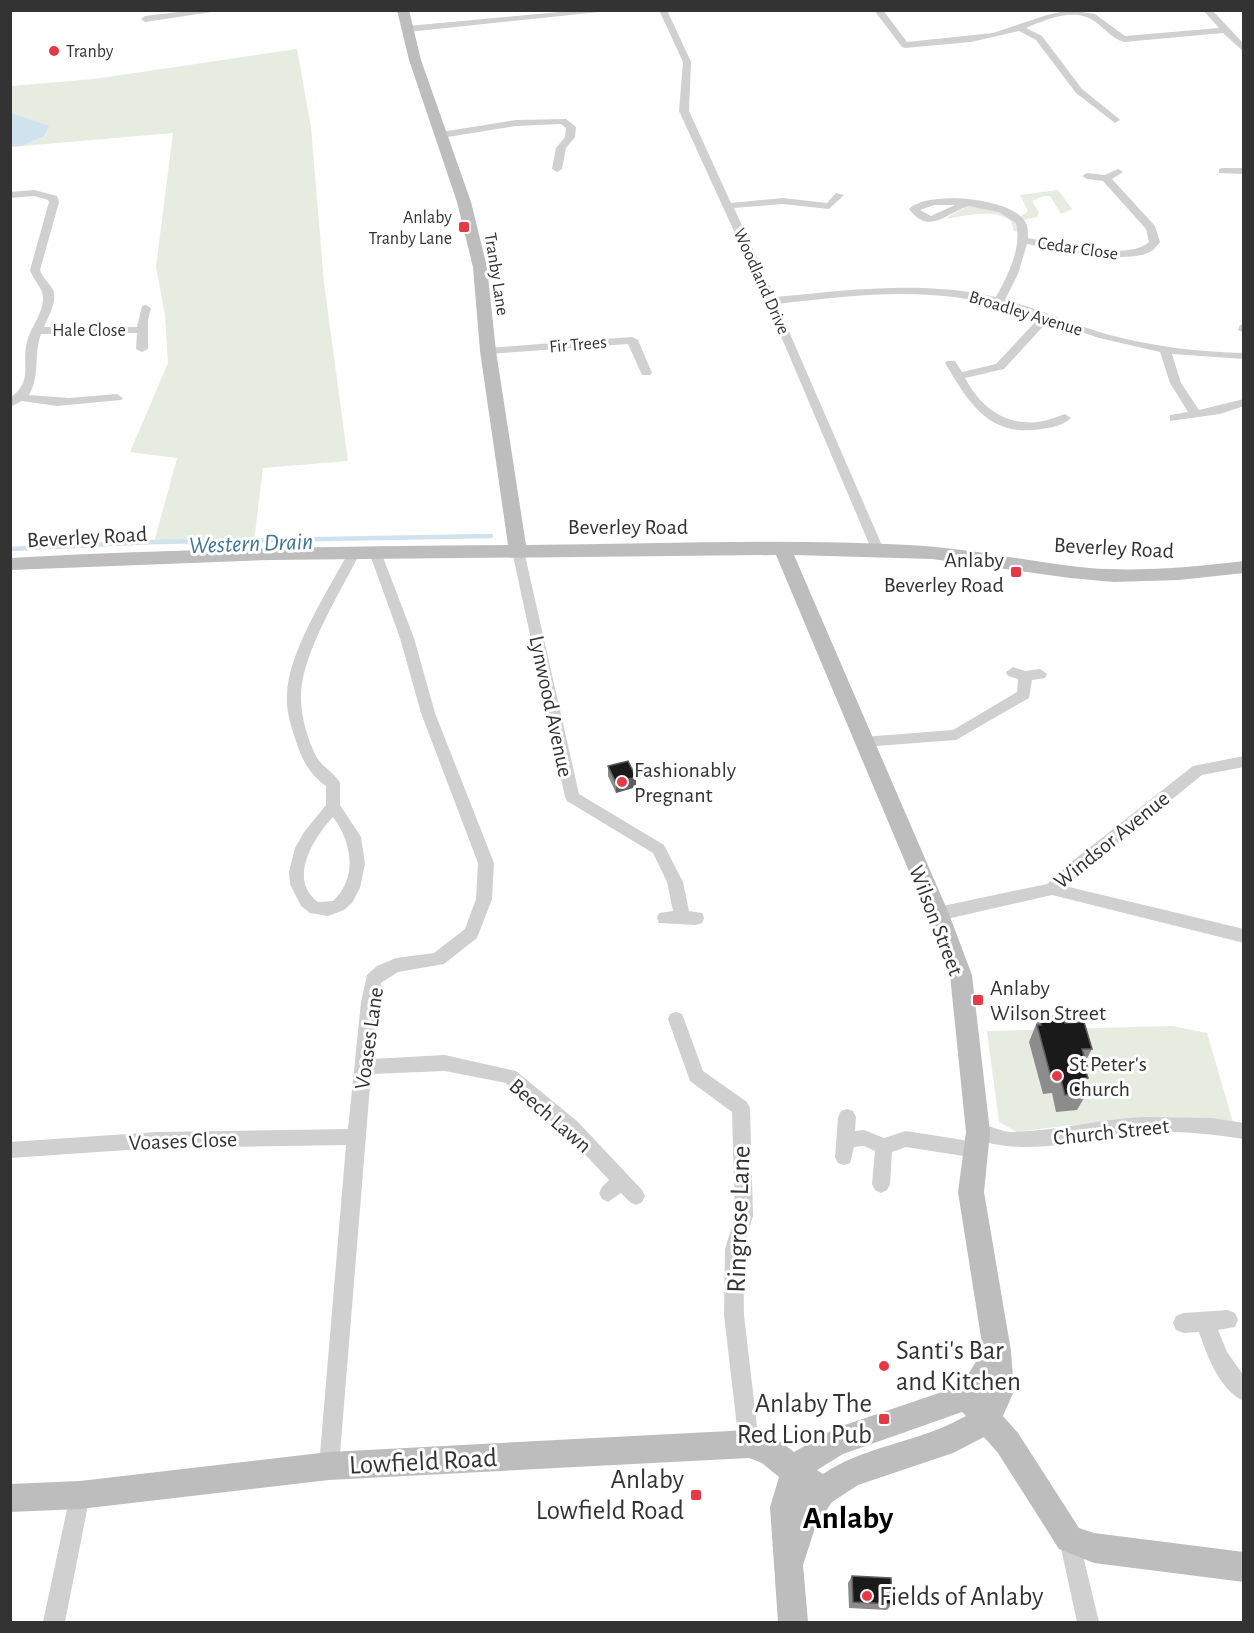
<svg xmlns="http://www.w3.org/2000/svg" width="1254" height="1633" font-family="'Alegreya Sans',sans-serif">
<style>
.green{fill:#e6ecdf}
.water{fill:#cfe2ee}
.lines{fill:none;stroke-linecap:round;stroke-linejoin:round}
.stream{stroke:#cfe2ee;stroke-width:4.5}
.street{fill:#d0d0d0;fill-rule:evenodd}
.secondary{fill:#bdbdbd;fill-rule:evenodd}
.wall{fill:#8c8c8c}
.shaded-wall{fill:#5f5f5f}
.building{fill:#1a1a1a;stroke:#5f5f5f;stroke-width:1.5}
.poi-dot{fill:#e63946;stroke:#fff;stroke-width:2}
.labels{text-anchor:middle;stroke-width:6;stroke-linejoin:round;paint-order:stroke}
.far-poi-label{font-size:18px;fill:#333;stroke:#fff;text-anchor:start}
.far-street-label{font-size:18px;fill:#333;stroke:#fff}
.street-label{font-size:22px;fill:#333;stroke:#fff}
.poi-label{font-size:22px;fill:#333;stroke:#fff;text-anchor:start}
.water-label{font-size:24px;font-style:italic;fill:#3f7597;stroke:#fff}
.near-street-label{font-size:27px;fill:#333;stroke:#fff}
.near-poi-label{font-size:27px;fill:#333;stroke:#fff;text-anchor:start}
.near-quarter-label{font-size:32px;font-weight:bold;fill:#000;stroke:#fff}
</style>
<rect width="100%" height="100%" fill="#fff"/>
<path class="green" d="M297 49 311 127 324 283 348 461 263 468 254 541 154 542 177 458 130 452 168 363 165 315 156 267 173 133 22 146 44 136 11 113V86L94 79Z
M1058 190 1072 209 1061 214 1050 196H1043L1032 201 1039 212 1037 217 1024 220 1021 216 1028 211 1020 195Z
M967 206 994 209 1016 220 1019 232 1014 231 1011 221C993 208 965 216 945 219Z
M1172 1026 1207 1033 1233 1122C1161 1112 1088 1123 1017 1132L999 1122 987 1031Z"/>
<path class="water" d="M11 113 49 126 44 136 22 146 11 147Z"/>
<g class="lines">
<path class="stream" d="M10 549 154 542 491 536"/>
<path class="street" d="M195 10H225L145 22 141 19 145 16Z
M581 10H618L408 32 404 29 408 26Z
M659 10H667L691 62 689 111 731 203 783 198 827 203 836 193 844 195 829 209 783 204 734 208 775 297C849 290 923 280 996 297 1008 275 1022 248 1016 223L999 212 968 206C947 213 929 236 909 209 928 190 1009 198 1024 220 1028 225 1028 232 1028 238 1057 243 1127 262 1149 242L1146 229 1103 181 1087 179 1082 176 1087 173 1105 175 1118 169 1123 172 1112 179 1155 226 1160 242C1157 246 1154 250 1150 252 1126 265 1054 249 1027 244L1018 274 1005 300C1040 309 1072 324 1106 334 1151 346 1197 352 1244 353V359L1172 354 1181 383 1199 410 1244 399V406L1220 414 1170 421V415L1188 412 1170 383 1160 352 1099 338 1048 321 1004 369 965 378C980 406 1004 426 1038 422 1047 421 1056 417 1065 414L1071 418C1064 425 1051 428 1041 429 988 438 968 401 945 363L947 361H955L962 372 996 364 1039 318C945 284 874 293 777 304L884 550 883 553H873L766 301 679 111 683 62ZM934 205H955L931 216 920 210Z
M874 10H883L907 42 993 33 1047 15 1069 10 1095 14 1125 36 1219 28 1203 10H1212L1244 44V52L1223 33 1124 42C1111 38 1105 28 1094 21 1074 7 1045 20 1026 28L1042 36 1082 89 1118 118 1120 120 1115 123 1076 93 1036 40 1019 31 971 42 905 48 902 47Z
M566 119 576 127 575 137 566 148 562 169 557 172 552 169 556 148 565 137 566 128 561 124 516 126 441 138 436 135 441 132 516 120Z
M1222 168H1244V174L1219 173V169Z
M34 190 57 196 59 202 40 270C43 279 49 282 53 290 58 301 48 317 44 327H137L142 306 146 305 151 308 148 320V349L142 352 136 349 137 333 41 334C33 355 41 374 29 395L69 398 117 394 123 398 121 400 57 406 22 401 10 407V398C34 381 21 365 27 342 30 328 43 314 43 299 44 289 33 280 30 270L49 202 48 200 34 196 10 198V192Z
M1244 324V333L1238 330 1240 325Z
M632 337 638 340 652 373 650 375H642L628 344 488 354 482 351 488 348Z
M518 547 524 551 579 794 664 845 683 882 689 911 702 913 704 918 702 923 696 925 659 923 657 918 659 913 673 911 667 882 653 853 567 801 565 797 512 551Z
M375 548 381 552 414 638 435 713 494 863 492 899 477 938 444 964 398 972 381 983 372 1059 445 1055 516 1071 578 1122 642 1190 645 1196 642 1202 636 1205 630 1202 621 1193 608 1202 602 1199 599 1193 602 1187 609 1180 566 1134 506 1083 445 1071 371 1074 339 1466 336 1473 329 1476 322 1473 319 1466 346 1145 157 1148 10 1158V1142L157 1132 348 1129 361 1002 367 975 377 966 396 958 434 953 465 929 476 899 478 863 421 713 400 638 369 552Z
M354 549 360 553C341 591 303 651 301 693 300 713 307 738 316 756 322 767 335 773 340 783V805L361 837 365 864 360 888 352 903 344 910 328 916 310 913 301 906 290 884 289 872 295 848 304 832 326 805V786C310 775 301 758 296 741 291 726 286 711 287 696 287 653 328 591 348 553ZM333 817C352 842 358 878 333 901L318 902C287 880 314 837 333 817Z
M1013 667 1025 671 1040 669 1047 674 1045 678 1032 680 1029 698 956 740 863 747 856 742 863 737 953 730 1017 692 1018 679 1008 676 1006 672Z
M1244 756V767L1202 775 1065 886 1244 929V943L1052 895 938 921 932 919 930 914 932 909 938 907 1047 884 1070 863 1193 766Z
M676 1012 682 1014 684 1019 703 1071 747 1102 750 1108 753 1216 743 1249 744 1315 759 1444 756 1451 749 1454 742 1451 739 1444 724 1315 725 1249 735 1216 732 1112 690 1081 668 1019 670 1014Z
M847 1109 853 1111 856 1117 855 1131 864 1130 884 1138 906 1131 976 1142 982 1144 985 1150 982 1156 976 1158 906 1147 892 1152 890 1184 887 1190 881 1193 875 1190 872 1184 875 1151 864 1146 854 1147 850 1163 844 1165 838 1163 835 1157 838 1117 841 1111Z
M1142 1117 1212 1118 1244 1123V1139C1200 1132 1151 1129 1107 1135 1099 1136 1092 1140 1085 1141 1047 1148 1007 1151 972 1138L969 1132 972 1126C985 1121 999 1132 1012 1132 1056 1131 1099 1119 1142 1117Z
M1228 1310 1235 1313 1238 1320 1235 1327 1218 1330 1227 1352 1244 1376V1401C1219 1390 1207 1355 1199 1332L1183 1333 1176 1330 1173 1323 1176 1316 1183 1313Z
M80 1485 87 1488 90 1495 65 1622H43L70 1495 73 1488Z
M1069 1529 1076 1532 1079 1539 1099 1622H1077L1059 1539 1062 1532Z"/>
<path class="secondary" d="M397 10H409L421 60 471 202 487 267 496 351 526 545C653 544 782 538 908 545 969 548 1029 562 1089 568 1141 572 1192 567 1244 561V573L1179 580 1114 582 1070 578 932 559 794 555 949 914 972 975 990 1132 984 1192 1011 1351 1014 1391 1003 1416 1018 1433 1079 1528 1094 1533 1244 1552V1582L1094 1563 1059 1549 998 1453 984 1437 953 1453 858 1485 832 1502 815 1528 803 1565 808 1622H778L770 1507 779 1477 762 1463 749 1458 329 1480 80 1509 10 1512V1484L80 1481 329 1452 749 1430 781 1442 794 1452 836 1428 942 1392 969 1373 983 1350 958 1192 966 1132 950 975 927 914 776 555 268 560 10 570V558C176 549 342 546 508 545L480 351 473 267 457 202 409 60ZM962 1412 966 1416C921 1442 866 1445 823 1474L817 1470 843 1454Z"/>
</g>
<path class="wall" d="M608 766 636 787 616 793 608 776Z
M1039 1017 1065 1023 1092 1049 1086 1060 1088 1069 1086 1072 1088 1078 1084 1085 1087 1093 1077 1110 1056 1112 1052 1093 1043 1094 1029 1042Z
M852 1576 892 1604 887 1610 849 1608 848 1583Z"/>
<path class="shaded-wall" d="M636 777V787L616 793V783Z"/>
<path class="building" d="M628 761 636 777 616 783 608 766Z
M1063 1016 1065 1023 1084 1022 1092 1049H1082L1088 1069H1085L1088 1078H1082L1087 1093 1065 1095 1060 1076 1051 1077 1037 1025H1041L1039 1017Z
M852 1576 891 1578 892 1604 853 1602Z"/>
<g class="poi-dot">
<circle cx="54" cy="51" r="6"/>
<rect x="458" y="221" width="12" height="12" rx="3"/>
<rect x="1010" y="566" width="12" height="12" rx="3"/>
<circle cx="622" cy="782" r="6"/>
<rect x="972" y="994" width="12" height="12" rx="3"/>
<circle cx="1057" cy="1076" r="6"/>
<circle cx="884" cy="1366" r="6"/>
<rect x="878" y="1413" width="12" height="12" rx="3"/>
<rect x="690" y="1489" width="12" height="12" rx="3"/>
<circle cx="867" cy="1596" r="6"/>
</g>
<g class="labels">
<g class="far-poi-label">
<text x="66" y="57">Tranby</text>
<text x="452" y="223" text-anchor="end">Anlaby<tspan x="452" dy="21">Tranby Lane</tspan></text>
</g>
<g class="far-street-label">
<text transform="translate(1078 248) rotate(8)" y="6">Cedar Close</text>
<text transform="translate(497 274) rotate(81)" y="6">Tranby Lane</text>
<text transform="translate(762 281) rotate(66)" y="6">Woodland Drive</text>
<text transform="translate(1026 313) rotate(17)" y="6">Broadley Avenue</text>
<text x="89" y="336">Hale Close</text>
<text transform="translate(578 344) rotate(-5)" y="6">Fir Trees</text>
</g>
<g class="street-label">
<text x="628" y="534">Beverley Road</text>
<text transform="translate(87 536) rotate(-3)" y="8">Beverley Road</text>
<text transform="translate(1114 547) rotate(3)" y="8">Beverley Road</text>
<text transform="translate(552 706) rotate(78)" y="8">Lynwood Avenue</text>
<text transform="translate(1111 839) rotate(-39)" y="8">Windsor Avenue</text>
<text transform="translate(937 920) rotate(69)" y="8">Wilson Street</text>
<text transform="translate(368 1038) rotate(-82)" y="8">Voases Lane</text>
<text transform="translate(551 1115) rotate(41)" y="8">Beech Lawn</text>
<text transform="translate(1111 1131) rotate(-6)" y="8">Church Street</text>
<text transform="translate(183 1140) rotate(-2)" y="8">Voases Close</text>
</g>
<g class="poi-label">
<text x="1004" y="567" text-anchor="end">Anlaby<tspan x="1004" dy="25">Beverley Road</tspan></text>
<text x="634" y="777">Fashionably<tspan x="634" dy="25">Pregnant</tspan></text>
<text x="990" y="995">Anlaby<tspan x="990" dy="25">Wilson Street</tspan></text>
<text x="1069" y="1071">St Peter's<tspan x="1069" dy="25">Church</tspan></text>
</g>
<g class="water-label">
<text transform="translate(251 543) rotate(-2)" y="8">Western Drain</text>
</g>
<g class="near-street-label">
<text transform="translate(738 1219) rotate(-88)" y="9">Ringrose Lane</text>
<text transform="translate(423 1461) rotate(-3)" y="9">Lowfield Road</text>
</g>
<g class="near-poi-label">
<text x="896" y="1359">Santi's Bar<tspan x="896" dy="31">and Kitchen</tspan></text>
<text x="872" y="1412" text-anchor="end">Anlaby The<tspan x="872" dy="31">Red Lion Pub</tspan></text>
<text x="684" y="1488" text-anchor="end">Anlaby<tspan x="684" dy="31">Lowfield Road</tspan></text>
<text x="879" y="1605">Fields of Anlaby</text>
</g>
<g class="near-quarter-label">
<text x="848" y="1528">Anlaby</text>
</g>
</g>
<rect width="1254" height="1633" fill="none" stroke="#333333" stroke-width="24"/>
</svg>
